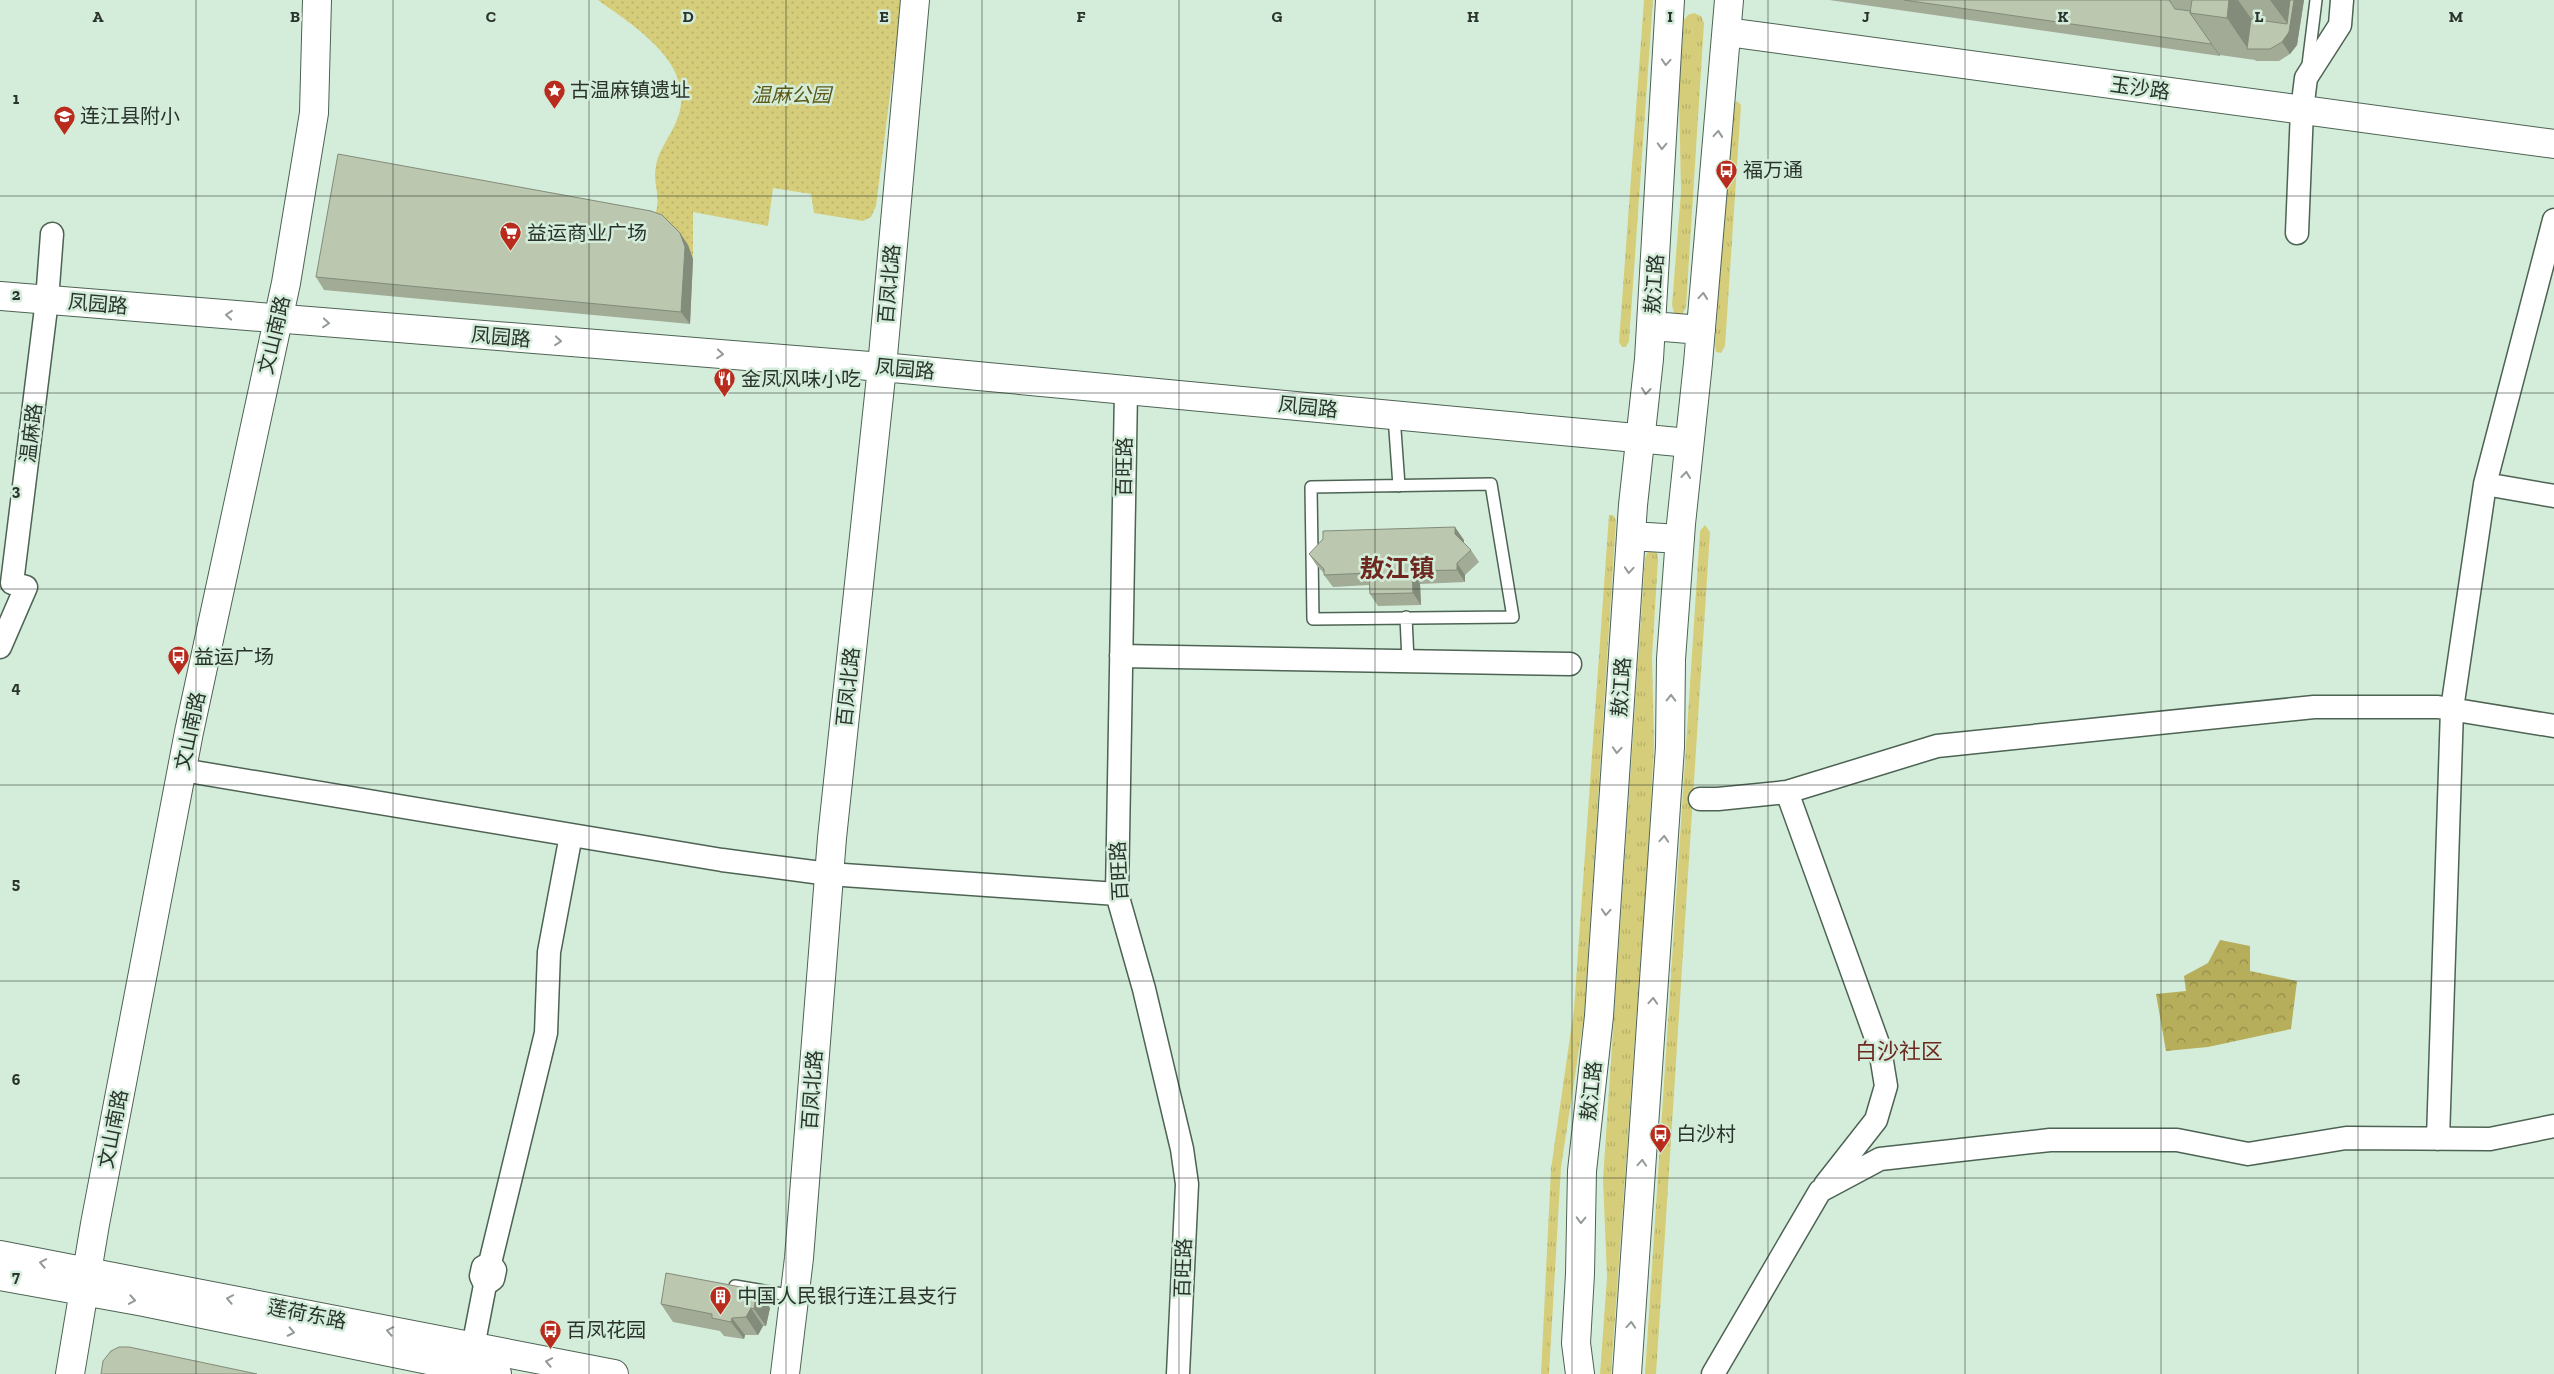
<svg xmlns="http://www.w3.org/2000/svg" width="2554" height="1374" font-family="'Zilla Slab','Noto Sans SC',serif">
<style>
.grass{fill:url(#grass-tufts)}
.forest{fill:url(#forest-crowns)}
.park{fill:url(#park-dots)}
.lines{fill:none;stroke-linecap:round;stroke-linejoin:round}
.service-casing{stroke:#4d6353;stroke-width:14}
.minor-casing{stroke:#4d6353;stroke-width:25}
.tertiary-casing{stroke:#4d6353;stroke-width:30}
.secondary-casing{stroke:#4d6353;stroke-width:30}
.primary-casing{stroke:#4d6353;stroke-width:30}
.service{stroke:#fff;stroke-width:11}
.minor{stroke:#fff;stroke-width:22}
.tertiary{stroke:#fff;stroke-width:28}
.secondary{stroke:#fff;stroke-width:28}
.primary{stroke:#fff;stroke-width:28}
.wall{fill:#a1ab96}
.shaded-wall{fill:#838b7a}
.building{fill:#bbc7ae;stroke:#838b7a}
.oneway{stroke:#949a96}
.grid{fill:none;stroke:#2a342d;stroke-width:1;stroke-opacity:0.55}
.labels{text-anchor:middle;stroke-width:5;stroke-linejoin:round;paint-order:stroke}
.street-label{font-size:20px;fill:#2a342d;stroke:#d4edda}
.poi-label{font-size:20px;fill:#2a342d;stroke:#d4edda;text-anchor:start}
.park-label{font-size:20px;font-style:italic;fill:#5e5818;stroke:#d4edda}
.quarter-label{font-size:22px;fill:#6c281f;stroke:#d4edda}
.district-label{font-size:25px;font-weight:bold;fill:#6c281f;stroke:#d4edda}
.grid-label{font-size:16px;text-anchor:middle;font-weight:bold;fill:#2a342d;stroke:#d4edda;stroke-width:5;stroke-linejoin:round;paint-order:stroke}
</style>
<defs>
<pattern id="grass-tufts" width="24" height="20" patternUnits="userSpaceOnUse" patternTransform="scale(1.25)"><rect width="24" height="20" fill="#d5cd7a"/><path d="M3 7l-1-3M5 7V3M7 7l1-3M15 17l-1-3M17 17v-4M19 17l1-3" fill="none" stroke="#b7b16a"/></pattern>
<pattern id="forest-crowns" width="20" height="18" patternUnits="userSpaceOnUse" patternTransform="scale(1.25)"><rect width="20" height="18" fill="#b6ae5a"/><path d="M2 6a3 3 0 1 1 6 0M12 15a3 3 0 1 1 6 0" fill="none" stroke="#948e4b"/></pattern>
<pattern id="park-dots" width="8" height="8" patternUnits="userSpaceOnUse" patternTransform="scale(1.25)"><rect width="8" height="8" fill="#d5cd7a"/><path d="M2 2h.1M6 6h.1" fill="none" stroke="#b7b16a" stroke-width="1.8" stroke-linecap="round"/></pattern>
</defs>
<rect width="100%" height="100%" fill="#d4edda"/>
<path class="grass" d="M1644 0H1653L1629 341 1626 347H1622L1619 342Z
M1694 13 1701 16 1704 23 1686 307 1683 313 1678 315 1674 313 1672 305 1681 192 1679 92 1684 20 1688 15Z
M1737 101 1741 105 1725 346 1721 353 1716 352 1715 345 1732 105Z
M1609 515H1613L1616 520 1584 1017 1561 1167 1549 1374H1541L1551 1169 1574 1009Z
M1705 525 1710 532 1656 1374H1645L1700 531Z
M1651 550 1657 553 1658 559 1652 657 1654 746 1648 854 1611 1374H1600L1607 1277 1603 1179 1645 559 1647 553Z"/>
<path class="forest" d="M2220 940 2250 946V971L2297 981 2291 1029 2208 1047 2166 1051 2156 994 2186 991 2184 976 2208 963Z"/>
<path class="park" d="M598 0H902L876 206 871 217 863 221 814 213 811 194 773 188 768 226 693 212V259C686 238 672 228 655 215 662 195 652 184 656 166 659 147 676 130 680 110 691 60 632 25 598 0Z"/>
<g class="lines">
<defs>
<path id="service" d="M2308 65 2316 0
M1394 416 1399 486
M1491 484 1513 617 1313 619 1311 487Z
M1406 617 1408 661
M735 1286 795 1296"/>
<path id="minor" d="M2297 233 2302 110 2306 78 2340 25 2342 0
M1126 391 1117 894 1144 989 1182 1149 1187 1184 1178 1374
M2485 484 2554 496
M0 647 26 587 12 583 47 300 52 234
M1121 656 1570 664
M182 770 722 860 829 874 1117 894
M1787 792 1880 1049 1886 1086 1876 1120 1825 1185
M1700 799H1718L1787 792 1937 746 2314 707H2438L2554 726
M2438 1139 2452 709 2485 484 2554 220
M490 1263 495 1270 493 1279 485 1285 481 1276 483 1267 490 1263 546 1033 549 952 571 835
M473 1347 485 1285
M1713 1374 1820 1191 1880 1159 2050 1140H2177L2248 1154 2346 1138 2490 1139 2554 1126"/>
<path id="tertiary" d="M1727 32 2554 144
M0 296 882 367 1689 443
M785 1374 799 1258 832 838 882 367 915 0"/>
<path id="secondary" d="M0 1255 614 1374
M0 1276 144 1302 497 1374
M70 1374 95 1224 189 732 286 283 314 113 317 0"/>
<path id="primary" d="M1652 326 1701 330
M1631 536 1680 539
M1580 1374 1576 1343 1580 1274 1582 1171 1599 1016 1633 505 1649 359 1670 0
M1627 1374 1670 747 1671 659 1681 524 1698 363 1729 0"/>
</defs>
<use href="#service" class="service-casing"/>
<use href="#minor" class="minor-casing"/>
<use href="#tertiary" class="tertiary-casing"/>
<use href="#secondary" class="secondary-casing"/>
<use href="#primary" class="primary-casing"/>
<use href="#service" class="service"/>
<use href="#minor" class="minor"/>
<use href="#tertiary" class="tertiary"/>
<use href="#secondary" class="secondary"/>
<use href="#primary" class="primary"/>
</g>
<path class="wall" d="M1829 0H2304L2297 45 2290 54 2279 61H2256L2255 60 2220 55V56Z
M680 233 688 245 693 259 690 324 324 290 316 277Z
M1464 540V543L1471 550 1479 562 1465 575V582L1420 584 1421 605 1378 606 1370 594 1369 585 1333 587 1324 575V573L1317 566 1309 554Z
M757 1290 770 1308 766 1326H763L758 1335H745L744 1339 724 1336 720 1331 673 1322 661 1304Z"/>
<path class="shaded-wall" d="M2229 0H2238L2260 31 2248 49 2227 18Z
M2270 0H2304L2297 45 2290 54 2282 42 2290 27Z
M2211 43 2220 55V56L2211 44Z
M680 233 688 245 693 259 690 324 681 312Z
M1455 527 1464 540V546L1455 534Z
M1457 563 1465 575V582L1457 570Z
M1412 571 1420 584 1421 605 1413 593Z
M757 1290 770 1308 766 1326 754 1309Z
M751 1308 763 1326 758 1335 746 1317Z
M732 1318 745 1335 744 1339 731 1322Z"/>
<path class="building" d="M1904 0H2169L2175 9 2191 11 2190 13 2211 43V44Z
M2192 0H2229L2227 18 2190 13Z
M2290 0H2294L2289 32 2282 42 2270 49H2247L2251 19 2287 24Z
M338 154 651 211 662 215 680 233 685 247 681 312 316 277Z
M1455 527V534L1471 550 1457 563V570L1412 571 1413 593 1370 594 1369 573 1324 575V569L1309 554 1323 539V531Z
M666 1273 757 1290 754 1309 751 1308 746 1317 732 1318 731 1322 712 1318V1314L661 1304Z
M119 1347H129L257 1374H101L103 1361 111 1351Z"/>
<defs><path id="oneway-chevron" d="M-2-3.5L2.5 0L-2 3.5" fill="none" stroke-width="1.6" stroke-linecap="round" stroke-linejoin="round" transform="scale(1.25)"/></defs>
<g class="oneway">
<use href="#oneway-chevron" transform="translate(1666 62) rotate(94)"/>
<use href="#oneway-chevron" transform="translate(1718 134) rotate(-85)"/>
<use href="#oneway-chevron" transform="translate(1662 146) rotate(92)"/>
<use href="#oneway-chevron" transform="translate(1703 296) rotate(-85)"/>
<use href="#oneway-chevron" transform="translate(229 315) rotate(-175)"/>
<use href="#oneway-chevron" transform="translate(326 323) rotate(5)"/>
<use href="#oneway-chevron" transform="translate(558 341) rotate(5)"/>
<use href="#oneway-chevron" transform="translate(720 354) rotate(5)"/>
<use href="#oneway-chevron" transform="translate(1646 391) rotate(96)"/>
<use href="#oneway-chevron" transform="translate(1686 475) rotate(-84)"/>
<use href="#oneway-chevron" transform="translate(1629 570) rotate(94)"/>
<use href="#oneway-chevron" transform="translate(1671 698) rotate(-89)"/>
<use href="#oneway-chevron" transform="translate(1617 750) rotate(94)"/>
<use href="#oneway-chevron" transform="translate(1664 839) rotate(-86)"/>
<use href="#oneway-chevron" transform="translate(1606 912) rotate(94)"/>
<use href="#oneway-chevron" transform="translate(1653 1001) rotate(-86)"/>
<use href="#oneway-chevron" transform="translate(1642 1163) rotate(-86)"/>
<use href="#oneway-chevron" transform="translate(1581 1220) rotate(91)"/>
<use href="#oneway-chevron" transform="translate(43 1263) rotate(-169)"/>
<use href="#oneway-chevron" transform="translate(230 1299) rotate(-169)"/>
<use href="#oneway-chevron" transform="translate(132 1300) rotate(10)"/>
<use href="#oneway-chevron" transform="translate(1631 1325) rotate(-86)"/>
<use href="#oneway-chevron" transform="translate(390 1331) rotate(-169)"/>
<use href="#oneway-chevron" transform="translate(291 1332) rotate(12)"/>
<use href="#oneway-chevron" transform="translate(549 1362) rotate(-169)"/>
</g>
<path class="grid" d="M196 0V1374M393 0V1374M589 0V1374M786 0V1374M982 0V1374M1179 0V1374M1375 0V1374M1572 0V1374M1768 0V1374M1965 0V1374M2161 0V1374M2358 0V1374M0 196H2554M0 393H2554M0 589H2554M0 785H2554M0 981H2554M0 1178H2554"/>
<defs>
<symbol id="sight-pin" viewBox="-11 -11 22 30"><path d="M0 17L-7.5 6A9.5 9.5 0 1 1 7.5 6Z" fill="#b92c1d" stroke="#d4edda"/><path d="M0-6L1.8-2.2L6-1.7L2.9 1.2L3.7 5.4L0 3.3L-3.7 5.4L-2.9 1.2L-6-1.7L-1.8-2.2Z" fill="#fff"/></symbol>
<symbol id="school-pin" viewBox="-11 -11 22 30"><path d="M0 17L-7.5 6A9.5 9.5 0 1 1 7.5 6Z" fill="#b92c1d" stroke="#d4edda"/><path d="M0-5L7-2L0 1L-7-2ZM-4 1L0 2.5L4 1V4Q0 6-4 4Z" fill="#fff"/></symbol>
<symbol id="bus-pin" viewBox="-11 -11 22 30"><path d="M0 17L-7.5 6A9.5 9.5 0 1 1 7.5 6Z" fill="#b92c1d" stroke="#d4edda"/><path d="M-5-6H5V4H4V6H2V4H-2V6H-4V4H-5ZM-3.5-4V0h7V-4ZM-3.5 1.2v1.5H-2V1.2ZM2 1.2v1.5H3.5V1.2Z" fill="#fff"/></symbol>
<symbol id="supermarket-pin" viewBox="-11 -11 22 30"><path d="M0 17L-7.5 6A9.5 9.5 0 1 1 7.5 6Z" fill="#b92c1d" stroke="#d4edda"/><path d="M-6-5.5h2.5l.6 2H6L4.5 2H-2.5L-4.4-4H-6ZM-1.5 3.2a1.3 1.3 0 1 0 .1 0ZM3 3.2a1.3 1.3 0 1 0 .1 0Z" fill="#fff"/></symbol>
<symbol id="restaurant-pin" viewBox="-11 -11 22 30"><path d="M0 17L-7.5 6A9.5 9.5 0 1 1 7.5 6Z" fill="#b92c1d" stroke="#d4edda"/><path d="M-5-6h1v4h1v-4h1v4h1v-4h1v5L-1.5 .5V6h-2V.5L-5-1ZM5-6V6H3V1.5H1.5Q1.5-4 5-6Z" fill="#fff"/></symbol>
<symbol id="building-pin" viewBox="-11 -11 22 30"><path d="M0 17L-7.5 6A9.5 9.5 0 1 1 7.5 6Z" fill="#b92c1d" stroke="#d4edda"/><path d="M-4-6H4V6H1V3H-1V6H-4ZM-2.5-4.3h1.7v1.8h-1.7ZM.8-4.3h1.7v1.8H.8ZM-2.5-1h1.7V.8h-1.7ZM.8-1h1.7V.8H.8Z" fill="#fff"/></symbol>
</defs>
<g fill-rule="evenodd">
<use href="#sight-pin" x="542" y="78" width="25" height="34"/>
<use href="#school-pin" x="52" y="104" width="25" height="34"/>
<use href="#bus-pin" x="1714" y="158" width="25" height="34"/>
<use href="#supermarket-pin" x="498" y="220" width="25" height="34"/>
<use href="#restaurant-pin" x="712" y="366" width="25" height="34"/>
<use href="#bus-pin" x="166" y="644" width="25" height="34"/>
<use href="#bus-pin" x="1648" y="1122" width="25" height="34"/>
<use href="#building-pin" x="708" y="1284" width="25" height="34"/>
<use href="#bus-pin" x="538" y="1318" width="25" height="34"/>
</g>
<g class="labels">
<g class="street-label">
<text transform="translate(2140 88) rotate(8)" y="7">玉沙路</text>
<text transform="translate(889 284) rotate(-85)" y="7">百凤北路</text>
<text transform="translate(1654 284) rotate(-86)" y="7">敖江路</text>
<text transform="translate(98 304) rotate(5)" y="7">凤园路</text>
<text transform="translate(274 335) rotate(-77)" y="7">文山南路</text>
<text transform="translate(501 337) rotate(5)" y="7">凤园路</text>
<text transform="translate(905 369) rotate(5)" y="7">凤园路</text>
<text transform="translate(1308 407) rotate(6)" y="7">凤园路</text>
<text transform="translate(31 433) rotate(-83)" y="7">温麻路</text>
<text transform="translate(1124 467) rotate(-89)" y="7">百旺路</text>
<text transform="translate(848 687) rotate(-84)" y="7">百凤北路</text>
<text transform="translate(1621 687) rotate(-86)" y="7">敖江路</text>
<text transform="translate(190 731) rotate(-78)" y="7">文山南路</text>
<text transform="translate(1119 871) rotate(-93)" y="7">百旺路</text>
<text transform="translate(812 1090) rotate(-86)" y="7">百凤北路</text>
<text transform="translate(1591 1091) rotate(-84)" y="7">敖江路</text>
<text transform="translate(113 1129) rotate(-79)" y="7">文山南路</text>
<text transform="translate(1183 1268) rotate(-88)" y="7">百旺路</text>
<text transform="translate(307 1314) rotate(11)" y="7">莲荷东路</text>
</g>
<g class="poi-label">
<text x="570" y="97">古温麻镇遗址</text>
<text x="80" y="123">连江县附小</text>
<text x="1743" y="177">福万通</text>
<text x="527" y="240">益运商业广场</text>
<text x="741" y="386">金凤风味小吃</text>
<text x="194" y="664">益运广场</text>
<text x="1676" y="1141">白沙村</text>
<text x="737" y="1303">中国人民银行连江县支行</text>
<text x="566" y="1337">百凤花园</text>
</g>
<g class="park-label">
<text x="791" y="102">温麻公园</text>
</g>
<g class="quarter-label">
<text x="1899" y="1059">白沙社区</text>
</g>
<g class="district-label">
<text x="1397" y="577">敖江镇</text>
</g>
</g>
<g class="grid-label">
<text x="98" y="22">A</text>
<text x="295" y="22">B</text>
<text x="491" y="22">C</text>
<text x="688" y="22">D</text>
<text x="884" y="22">E</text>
<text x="1081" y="22">F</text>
<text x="1277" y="22">G</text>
<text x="1473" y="22">H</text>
<text x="1670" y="22">I</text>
<text x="1866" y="22">J</text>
<text x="2063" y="22">K</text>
<text x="2259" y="22">L</text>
<text x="2456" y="22">M</text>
<text x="16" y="104">1</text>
<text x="16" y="300">2</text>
<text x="16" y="496">3</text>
<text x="16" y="693">4</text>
<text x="16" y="889">5</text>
<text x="16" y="1085">6</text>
<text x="16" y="1282">7</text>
</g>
</svg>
